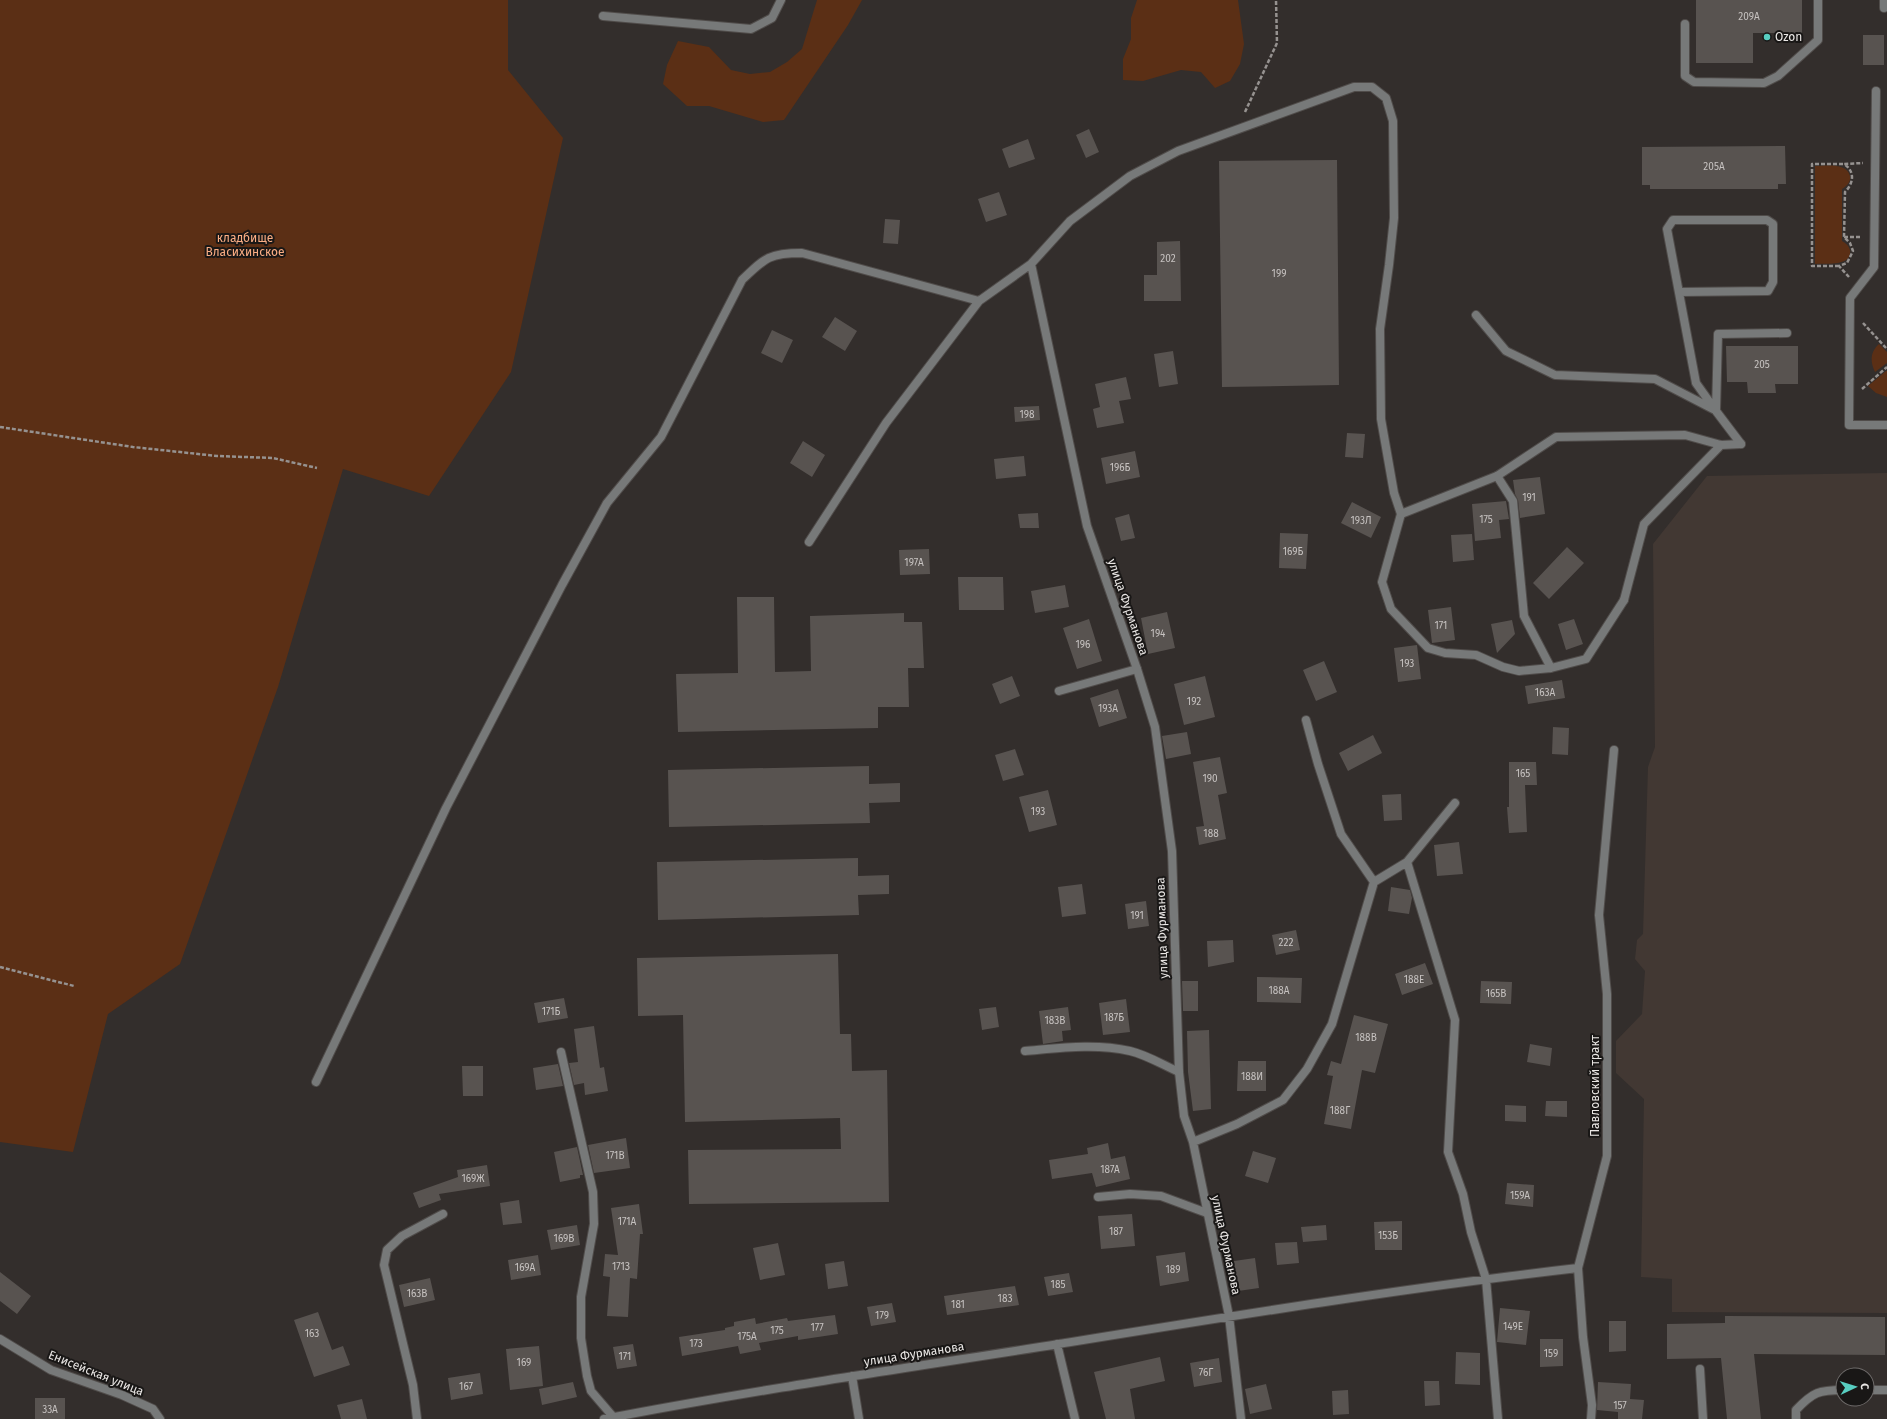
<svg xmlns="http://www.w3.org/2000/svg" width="1887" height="1419" font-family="'Fira Sans',sans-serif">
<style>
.built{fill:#423833}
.green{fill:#5b2f15}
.building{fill:#585350}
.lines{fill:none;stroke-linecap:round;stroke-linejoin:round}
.lane-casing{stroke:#504c4a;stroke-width:10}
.street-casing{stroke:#504c4a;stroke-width:10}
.path{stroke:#969290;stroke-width:2.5;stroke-dasharray:4 2;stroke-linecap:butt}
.lane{stroke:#777979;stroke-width:8}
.street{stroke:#777979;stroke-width:8}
.poi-dot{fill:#58cec1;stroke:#191716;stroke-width:1.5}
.labels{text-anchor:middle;stroke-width:4;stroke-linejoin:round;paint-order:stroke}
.number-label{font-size:10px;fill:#c6c2c0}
.poi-label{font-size:12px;fill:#eae7e5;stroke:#191716;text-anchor:start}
.park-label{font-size:12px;fill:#fcae84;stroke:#191716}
.street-label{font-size:12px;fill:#eae7e5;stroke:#191716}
</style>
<rect width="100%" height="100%" fill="#332e2c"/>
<path class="built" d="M1887 473V1313L1672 1312V1279L1641 1277 1644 1099 1616 1073V1041L1642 1014 1645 971 1635 959 1637 940 1643 934 1648 767 1655 747 1653 544 1707 476Z"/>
<path class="green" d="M0 0H508V70L563 138 511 372 429 496 343 469 278 687 180 964 108 1014 73 1152 0 1142Z
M817 0H862L848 25 784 120 763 122 709 106H687L663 84 667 65 678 41 709 47 731 70 750 74 770 72 787 62 802 49Z
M1137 0H1238L1244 44 1240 64 1230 81 1215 88 1201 72 1181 70 1143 81 1123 80V59L1131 39V18Z
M1815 166C1825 166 1847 162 1850 176 1851 182 1847 186 1842 189V241C1846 243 1849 246 1850 250 1852 267 1826 263 1815 264Z
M1879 344 1887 352V363L1875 372C1870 362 1870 352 1879 344Z
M1886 371H1887V397L1876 393 1868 386Z"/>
<path class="building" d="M1696 0H1802V33H1753V63H1696Z
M1863 35H1884V65H1863Z
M1089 129 1099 152 1086 158 1076 135Z
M1028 139 1035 159 1009 168 1002 149Z
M1785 146 1786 184H1778V189H1650V185H1642V147Z
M1337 160 1339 385 1222 387 1219 161Z
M999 192 1007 215 986 222 978 199Z
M885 219 900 220 898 244 883 243Z
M1180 241 1181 301H1144V275H1157V242Z
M835 317 857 331 845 351 822 337Z
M772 330 793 340 782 363 761 353Z
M1726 346H1798V384H1775L1776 393H1748L1747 382H1727Z
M1173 351 1178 384 1159 387 1154 354Z
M1126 377 1131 399 1119 401 1124 423 1097 428 1093 409 1100 407 1095 384Z
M1039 406 1040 420 1015 422 1014 407Z
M1347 433 1365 434 1363 458 1345 457Z
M803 441 825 455 812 477 790 463Z
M1135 451 1140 477 1106 484 1101 458Z
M1024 456 1026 476 996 479 994 459Z
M1540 477 1545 514 1520 518 1518 500 1515 494 1513 480Z
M1506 501 1509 519 1499 520 1501 538 1475 541 1472 504Z
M1352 502 1381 517 1371 538 1341 523Z
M1038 513 1039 528H1020L1018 514Z
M1129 514 1135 538 1121 541 1115 518Z
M1280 533 1308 534 1306 569 1279 568Z
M1472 534 1474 560 1453 562 1451 535Z
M1567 547 1584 563 1549 599 1533 583Z
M929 549 930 574 900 575 899 550Z
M958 577H1003L1004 610H959Z
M1065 585 1069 607 1035 613 1031 591Z
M737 597H774L775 672 811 671 810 616 904 613V622H922L924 668H908L909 707H878V728L678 732 676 674 738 673Z
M1451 607 1455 640 1432 643 1428 610Z
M1167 612 1175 648 1148 654 1141 618Z
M1089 619 1102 661 1077 669 1063 628Z
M1574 619 1583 644 1566 650 1558 624Z
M1512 620 1515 634 1497 653 1491 624Z
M1417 645 1421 679 1398 682 1394 648Z
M1324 661 1337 692 1316 701 1303 670Z
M1012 676 1020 696 1000 704 992 684Z
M1205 676 1215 717 1184 725 1174 684Z
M1562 680 1565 698 1528 704 1525 686Z
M1118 689 1127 718 1099 727 1090 698Z
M1553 727 1569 728 1568 755 1552 754Z
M1187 732 1191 754 1166 759 1162 736Z
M1373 735 1382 753 1348 771 1339 753Z
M1015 749 1024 775 1003 781 995 755Z
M1220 757 1227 793 1218 795 1226 839 1199 845 1196 827 1204 826 1193 762Z
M1509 762H1536L1537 785H1525L1527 832 1509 833 1507 807H1509Z
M869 766V784L900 783V802L869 803 870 823 669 827 668 770Z
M1048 790 1057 825 1029 832 1019 797Z
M1401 794 1402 820 1384 821 1382 795Z
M1459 842 1463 874 1437 876 1434 845Z
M858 858V876L889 875V894L858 895 859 915 658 920 657 862Z
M1082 884 1086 914 1062 917 1058 887Z
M1391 887 1410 890 1412 898 1409 914 1388 911Z
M1146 901 1149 926 1128 929 1125 904Z
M1296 930 1300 950 1276 955 1272 935Z
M1233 940 1234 962 1208 967 1207 941Z
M838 954 840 1034H851L852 1071 887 1070 889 1202 689 1204 688 1150 841 1149 840 1118 685 1122 683 1015 638 1016 637 958Z
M1425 963 1433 984 1402 995 1395 974Z
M1257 977 1302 978 1301 1003 1257 1002Z
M1182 981H1198V1011H1183Z
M1481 981 1512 982 1511 1004 1480 1003Z
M564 998 568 1018 538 1023 534 1003Z
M1126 999 1130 1032 1103 1035 1099 1003Z
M996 1007 999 1027 982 1030 979 1009Z
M1068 1007 1071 1030 1062 1031 1063 1041 1043 1044 1039 1011Z
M1354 1015 1388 1024 1375 1073 1362 1070 1351 1129 1324 1124 1333 1076 1327 1075 1331 1061 1341 1064Z
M594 1026 600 1068 604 1067 608 1091 585 1095 584 1083 574 1085 569 1063 578 1062 574 1029Z
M1209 1030 1211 1109 1193 1111 1188 1072 1187 1031Z
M1530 1044 1552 1048 1550 1066 1527 1062Z
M1238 1061H1266V1091H1237Z
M558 1064 563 1086 536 1090 533 1068Z
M462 1066H483V1096H463Z
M1546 1101H1567V1117L1545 1116Z
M1505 1105 1526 1106V1122L1505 1121Z
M626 1138 630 1168 594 1173 588 1145Z
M1108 1143 1111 1159 1125 1156 1130 1179 1096 1187 1092 1173 1052 1179 1049 1160 1088 1154 1087 1148Z
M577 1147 583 1175H580V1178L560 1182 554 1152Z
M1253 1151 1276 1158 1268 1183 1245 1176Z
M487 1165 490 1186 439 1194 441 1200 419 1208 413 1193 458 1177 457 1170Z
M1507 1183 1534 1185 1533 1207 1505 1204Z
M519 1200 522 1223 503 1225 500 1203Z
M639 1204 643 1234H640L637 1279 630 1278 628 1317 607 1316 610 1277 603 1276 605 1254 618 1255 611 1208Z
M1132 1214 1135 1246 1101 1249 1098 1216Z
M1402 1221V1250H1375L1374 1222Z
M577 1225 580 1245 551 1250 547 1230Z
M1326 1225 1327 1240 1303 1242 1301 1227Z
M1297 1242 1299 1263 1277 1265 1275 1243Z
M778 1243 785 1275 760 1280 753 1248Z
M1185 1252 1189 1281 1160 1286 1156 1256Z
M538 1255 541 1275 511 1280 508 1260Z
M1255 1258 1259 1288 1238 1291 1234 1261Z
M844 1261 848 1286 828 1289 825 1264Z
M0 1272 31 1296 17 1314 0 1301Z
M1069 1273 1073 1292 1048 1296 1044 1277Z
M430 1278 435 1300 404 1307 399 1285Z
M1015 1286 1019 1305 947 1315 944 1296Z
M892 1303 896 1322 871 1326 867 1307Z
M1500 1308 1530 1311 1526 1345 1497 1342Z
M318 1312 332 1350 343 1346 350 1365 314 1377 294 1320Z
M835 1315 838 1334 798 1340V1336L759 1343 761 1350 740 1354 738 1346 682 1356 679 1337 725 1330V1328L734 1326V1322L755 1318 756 1324 787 1318 788 1321Z
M1725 1316 1885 1317V1355L1754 1354 1761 1419H1727L1721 1358 1667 1359V1324L1725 1323Z
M1609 1321H1626V1351L1609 1352Z
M1540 1339H1563V1366L1540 1367Z
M633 1344 637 1366 617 1369 613 1347Z
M539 1346 543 1386 510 1390 506 1349Z
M1456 1352 1480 1353V1385L1455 1384Z
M1160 1357 1165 1381 1130 1389 1135 1419H1106L1094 1372Z
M1219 1358 1222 1382 1194 1387 1190 1363Z
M480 1373 483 1394 451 1400 448 1378Z
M1424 1381H1439L1440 1405 1425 1406Z
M573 1382 577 1397 542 1405 539 1389Z
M1598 1382 1631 1384 1630 1399 1644 1400 1642 1419H1618V1412L1597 1410Z
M1266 1384 1272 1409 1250 1414 1245 1389Z
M1348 1390 1349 1414 1333 1415 1332 1391Z
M35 1398H65V1419H35Z
M362 1399 367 1419H341L337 1405Z"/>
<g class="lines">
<defs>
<path id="lane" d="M1884 8V0
M603 16 751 29 772 18 781 0
M1685 24V76L1694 82 1764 83 1778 76 1818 40V0
M1876 91 1874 267 1850 298 1849 425H1887
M1679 292 1768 291 1773 282V224L1767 220H1673L1667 229 1696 383 1716 411
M1476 315 1506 351 1555 375 1655 379 1713 409
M1741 444 1716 411 1718 334 1787 333
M1497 476 1513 501 1524 616 1551 668
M1401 514 1382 582 1391 609 1428 648 1445 653 1476 655 1503 667 1519 671 1551 668 1586 659 1624 600
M1059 691 1137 669
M1025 1051C1060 1048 1095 1043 1130 1051 1147 1055 1163 1065 1179 1072
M1098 1197 1130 1194 1161 1196 1207 1213
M1700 1369 1703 1419
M1867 1390H1887
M1796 1419V1410C1813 1392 1819 1390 1843 1390"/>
<path id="street" d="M1031 264 1070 221 1130 176 1178 151 1354 87H1372L1386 98 1393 121 1394 218 1389 265 1380 329 1381 419 1394 493 1401 514 1497 476 1556 437 1685 435 1721 445 1741 444
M809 542 886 423 979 301 1031 264 1087 526 1137 669 1155 727 1172 851 1179 1072 1184 1116 1193 1142 1229 1316 1241 1419
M1624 600 1644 524 1721 445
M1306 720 1318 764 1341 834 1374 882
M1455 803 1407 862 1455 1020 1448 1152 1463 1194 1471 1232 1486 1279 1498 1419
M561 1052 593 1192 594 1224 581 1297V1338L587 1376 591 1391 615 1419
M316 1082 446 808 562 585 607 503 661 437 742 280C765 258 769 253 802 253L979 301
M1193 1142 1237 1124 1283 1100 1307 1069 1332 1024 1374 882 1407 862
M0 1339 51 1370 122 1395 153 1409 160 1419
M1057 1344 1075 1419
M852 1376 859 1419
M417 1419 413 1385 384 1265 387 1250 402 1236 443 1214
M604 1419C755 1390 907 1368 1059 1344 1232 1316 1404 1288 1578 1268
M1591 1419 1592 1405 1583 1337 1578 1268 1607 1156V994L1599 915 1614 750"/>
</defs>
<use href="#lane" class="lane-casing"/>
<use href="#street" class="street-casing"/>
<path class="path" d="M1245 112 1277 43 1276 0
M1844 237H1861
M1839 266H1812V164H1843
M1849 277 1839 266 1847 263 1853 251 1850 243 1844 237 1845 192C1854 183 1855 171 1844 164L1863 163
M1863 323 1887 349
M1862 389 1887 367
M0 427 133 447 217 456 273 458 317 468
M0 967 74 986"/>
<use href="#lane" class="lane"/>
<use href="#street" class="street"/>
</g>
<circle class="poi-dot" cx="1767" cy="37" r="4"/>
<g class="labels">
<g class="number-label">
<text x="1749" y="20">209А</text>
<text x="1714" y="170">205А</text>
<text x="1168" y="262">202</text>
<text x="1279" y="277">199</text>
<text x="1762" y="368">205</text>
<text x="1027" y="418">198</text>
<text x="1120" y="471">196Б</text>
<text x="1529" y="501">191</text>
<text x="1486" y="523">175</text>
<text x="1361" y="524">193Л</text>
<text x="1293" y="555">169Б</text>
<text x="914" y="566">197А</text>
<text x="1441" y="629">171</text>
<text x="1158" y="637">194</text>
<text x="1083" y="648">196</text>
<text x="1407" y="667">193</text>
<text x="1545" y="696">163А</text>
<text x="1194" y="705">192</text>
<text x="1108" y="712">193А</text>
<text x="1523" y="777">165</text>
<text x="1210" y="782">190</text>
<text x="1038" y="815">193</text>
<text x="1211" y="837">188</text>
<text x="1137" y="919">191</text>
<text x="1286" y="946">222</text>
<text x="1414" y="983">188Е</text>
<text x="1279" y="994">188А</text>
<text x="1496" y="997">165В</text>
<text x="551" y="1015">171Б</text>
<text x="1114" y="1021">187Б</text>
<text x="1055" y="1024">183В</text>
<text x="1366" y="1041">188В</text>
<text x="1252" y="1080">188И</text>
<text x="1340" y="1114">188Г</text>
<text x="615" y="1159">171В</text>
<text x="1110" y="1173">187А</text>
<text x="473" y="1182">169Ж</text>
<text x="1520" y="1199">159А</text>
<text x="627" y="1225">171А</text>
<text x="1116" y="1235">187</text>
<text x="1388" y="1239">153Б</text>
<text x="564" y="1242">169В</text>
<text x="621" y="1270">171З</text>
<text x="525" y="1271">169А</text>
<text x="1173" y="1273">189</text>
<text x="1058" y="1288">185</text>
<text x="417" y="1297">163В</text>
<text x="1005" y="1302">183</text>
<text x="958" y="1308">181</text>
<text x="882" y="1319">179</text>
<text x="1513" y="1330">149Е</text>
<text x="817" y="1331">177</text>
<text x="777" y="1334">175</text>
<text x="312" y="1337">163</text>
<text x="747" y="1340">175А</text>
<text x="696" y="1347">173</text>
<text x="1551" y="1357">159</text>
<text x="625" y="1360">171</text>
<text x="524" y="1366">169</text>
<text x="1206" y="1376">76Г</text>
<text x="466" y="1390">167</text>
<text x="1620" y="1409">157</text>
<text x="50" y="1413">33А</text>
</g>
<g class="poi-label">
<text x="1775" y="41">Ozon</text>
</g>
<g class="park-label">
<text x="245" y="242">кладбище<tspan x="245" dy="14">Власихинское</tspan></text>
</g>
<g class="street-label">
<text transform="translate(1128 607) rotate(71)" y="4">улица Фурманова</text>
<text transform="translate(1162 928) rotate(-92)" y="4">улица Фурманова</text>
<text transform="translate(1595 1086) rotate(-90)" y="4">Павловский тракт</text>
<text transform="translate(1226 1245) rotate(78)" y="4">улица Фурманова</text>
<text transform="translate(914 1354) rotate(-9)" y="4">улица Фурманова</text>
<text transform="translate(96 1373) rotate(22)" y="4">Енисейская улица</text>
</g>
</g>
<g transform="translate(1855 1387) rotate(86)"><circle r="19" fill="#191716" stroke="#6d6a69"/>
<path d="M0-3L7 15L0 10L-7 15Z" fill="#58cec1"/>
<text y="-6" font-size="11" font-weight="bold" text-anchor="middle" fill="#eae7e5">С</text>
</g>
</svg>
